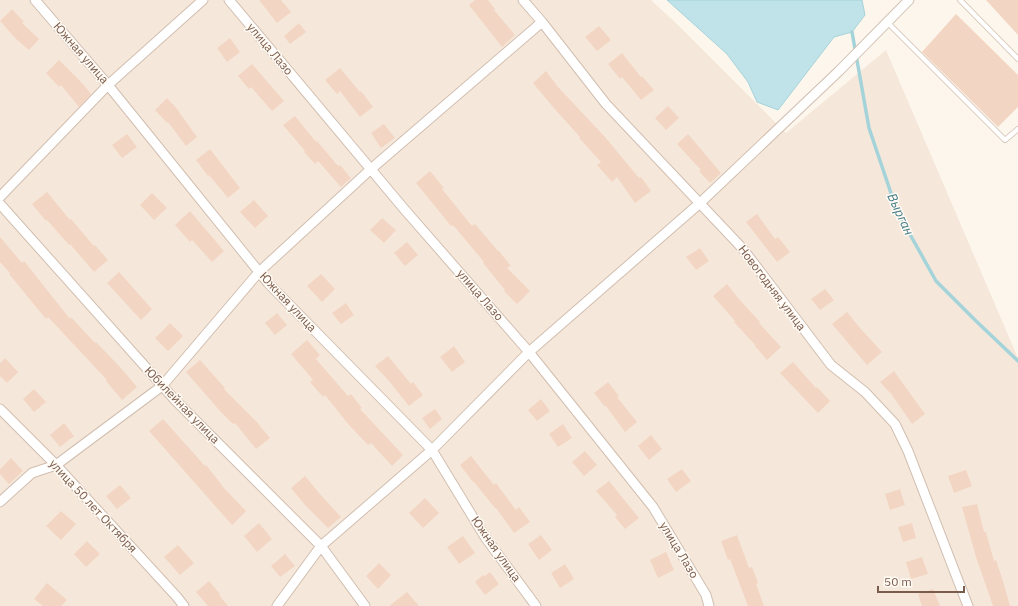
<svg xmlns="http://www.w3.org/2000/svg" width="1018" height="606" font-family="'IBM Plex Sans',sans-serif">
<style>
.residential{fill:#f5e8da}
.water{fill:#bfe3e8;stroke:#a5d3da}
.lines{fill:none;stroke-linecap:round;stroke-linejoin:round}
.stream{stroke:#a5d3da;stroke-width:3.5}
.building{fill:#f3d5c3}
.service-casing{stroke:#d1beb0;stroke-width:6}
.minor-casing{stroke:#d1beb0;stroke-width:11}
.service{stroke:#fff;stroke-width:4.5}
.minor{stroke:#fff;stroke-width:9}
.labels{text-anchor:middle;stroke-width:3;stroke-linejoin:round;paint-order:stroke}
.street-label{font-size:12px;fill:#7a5c4d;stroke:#fffaf3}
.water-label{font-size:13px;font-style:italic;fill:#437c86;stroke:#fffaf3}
</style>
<rect width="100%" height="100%" fill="#fdf6ec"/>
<path class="residential" d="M0 0H651L680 27 786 133 886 50 1018 358V606H0Z"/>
<path class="water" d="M667 0H862L865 15 852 32 834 37 778 110 757 102 748 82 727 54Z"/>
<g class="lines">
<path class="stream" d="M852 32 869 128 897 211 936 281 976 321 1018 361"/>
</g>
<path class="building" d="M259 0H281L291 12 277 23Z
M475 0H488L495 9 494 10 515 35 502 47 469 5Z
M986 0H1018V35Z
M12 9 24 22 22 23 39 39 29 50 15 38 0 21Z
M956 14 1018 75V107L998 127 922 52Z
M299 23 306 32 290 44 284 36Z
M599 26 611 40 597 51 585 37Z
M230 38 240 52 227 62 217 48Z
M622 53 641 77 642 76 654 90 641 100 622 77 620 79 608 64Z
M59 60 83 84 91 94 79 107 61 85 59 87 46 73Z
M252 64 284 101 272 111 251 87 249 89 238 76Z
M340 68 360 92 361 91 373 107 360 117 340 91 337 94 325 80Z
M546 71 558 87 605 137 639 178 641 177 651 191 635 203 617 177 612 182 597 165 601 162 579 138 580 137 553 107 533 83Z
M167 98 179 111V112L197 137 186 146 168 122 167 123 155 110Z
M668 106 679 118 666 130 655 118Z
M295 116 316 142 317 141 338 166 340 165 351 178 341 187 318 161 315 164 304 152 305 151 283 125Z
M384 124 395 138 381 148 371 133Z
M127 134 137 147 122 158 112 145Z
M688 134 721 173 710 183 699 171 701 170 677 144Z
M210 149 240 188 228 198 209 175 208 176 196 160Z
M430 171 444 188 442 189 472 226 475 224 498 251H499L511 266 507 268 530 291 517 304 504 291 505 290 483 263 484 262 453 225 451 226 416 183Z
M47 192 70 220 71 219 94 246 95 245 108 260 94 272 70 244 69 245 47 220 46 221 32 204Z
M152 193 167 208 154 220 140 205Z
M254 200 268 216 255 228 240 212Z
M190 211 224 251 212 262 192 240 190 242 175 225Z
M757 214 775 239 778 237 790 252 777 262 746 222Z
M382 218 396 230 384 243 370 230Z
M0 237 22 263 24 261 70 319 71 317 95 343 96 342 121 368 137 387 122 400 106 381 107 380 48 317 46 319 9 274 10 273 0 262Z
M407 242 418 255 405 266 394 253Z
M700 248 709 261 696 270 686 257Z
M119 272 152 309 141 320 107 283Z
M321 274 335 289 322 302 307 286Z
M727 284 738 298 760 322 759 323 781 347 767 360 755 346H756L734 322 735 321 713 296Z
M825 289 834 300 820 310 811 299Z
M346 303 354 315 341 324 332 313Z
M847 312 860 328 882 352 867 365 855 351 832 324Z
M277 313 287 325 275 335 265 323Z
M170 323 183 336 168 351 155 338Z
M307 340 320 355 316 359 348 396 351 394 362 408 360 409 403 455 392 466 371 443 368 445 349 425 325 395 323 397 310 382 313 380 291 354Z
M454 346 465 362 452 372 440 357Z
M388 356 411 384 413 382 423 395 409 406 389 381 375 366Z
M5 358 18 372 7 383 0 376V363Z
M200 360 225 388 224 389 256 421 270 438 256 449 235 423 233 424 220 411 186 372Z
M793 362 816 388 817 387 830 401 818 413 780 373Z
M894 371 925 414 912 424 892 395 880 382Z
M608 382 619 396 617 397 637 422 625 432 606 406 605 407 594 393Z
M34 389 46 402 34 412 23 399Z
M541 399 550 411 537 421 528 410Z
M435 409 442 419 430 429 422 418Z
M163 419 205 466 206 465 222 485V486L246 511 232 525 149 431Z
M64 423 74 436 60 447 50 435Z
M563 424 572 438 558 447 549 434Z
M651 435 662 449 649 460 638 446Z
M585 451 597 465 584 476 572 462Z
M471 456 494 485 496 483 516 510 519 507 530 522 514 533 496 508H495L474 482H473L460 465Z
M11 458 23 471 9 484 0 474V469Z
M682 469 691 481 676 492 667 479Z
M966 470 972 486 954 493 948 476Z
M305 476 319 493 341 517 328 528 305 505 291 488Z
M609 481 639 518 625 529 615 517 617 515 596 491Z
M120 485 131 498 117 509 106 496Z
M900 489 905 505 890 510 885 494Z
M425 498 439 513 423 528 409 513Z
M977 504 984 532H986L994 561 996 560 1003 581 1010 606H993L976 557 962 507Z
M61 511 76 524 61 540 46 526Z
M259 523 272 539 257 552 244 536Z
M912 523 916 538 903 542 898 527Z
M541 535 552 550 539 560 528 544Z
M737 535 749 568 752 567 758 583 756 584 764 606H748L730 559 728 560 721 541Z
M463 536 475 553 459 564 447 547Z
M87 541 100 554 86 567 74 554Z
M178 545 194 563 180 575 164 557Z
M666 552 674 570 658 578 650 560Z
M285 554 295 566 280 577 271 566Z
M922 557 928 574 911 579 906 562Z
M379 563 391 575 378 589 366 576Z
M565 564 574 579 560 588 551 573Z
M490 572 499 584 485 595 475 582 483 575 485 576Z
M209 581 220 594 219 595 228 606H208L196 592Z
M47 583 67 600 61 606H43L34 599Z
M933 589 940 606H922L918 594Z
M407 592 419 606H389Z"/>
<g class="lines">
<defs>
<path id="service" d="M960 0 1018 59
M887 22 1005 140 1018 129"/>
<path id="minor" d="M35 0 108 85 268 283 432 450 485 537 536 606
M229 0 405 210 529 352 653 507 706 595 709 606
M523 0 542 22 606 104 743 249 831 365 865 392 895 424 908 451 968 606
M0 197 108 85 203 0
M0 204 175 400 321 546 365 606
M0 409 56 465 177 597 184 606
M0 502 32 473 56 465 162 386 259 272 371 169 542 22
M277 606 321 546 432 450 529 352 700 203 839 71 909 0"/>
</defs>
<use href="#service" class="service-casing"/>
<use href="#minor" class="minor-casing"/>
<use href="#service" class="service"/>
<use href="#minor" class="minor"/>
</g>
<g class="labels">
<g class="street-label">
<text transform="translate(270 49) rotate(50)" y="4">улица Лазо</text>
<text transform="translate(81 53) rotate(49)" y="4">Южная улица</text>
<text transform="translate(772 288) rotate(53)" y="4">Новогодняя улица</text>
<text transform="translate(480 295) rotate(49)" y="4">улица Лазо</text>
<text transform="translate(288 302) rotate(47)" y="4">Южная улица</text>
<text transform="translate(182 405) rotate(46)" y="4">Юбилейная улица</text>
<text transform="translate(93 506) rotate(47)" y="4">улица 50 лет Октября</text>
<text transform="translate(496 549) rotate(55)" y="4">Южная улица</text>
<text transform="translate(679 550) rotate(59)" y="4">улица Лазо</text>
</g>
<g class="water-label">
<text transform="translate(901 214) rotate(65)" y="5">Вырган</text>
</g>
</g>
<path d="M878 586v6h86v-6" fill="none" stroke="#7a5c4d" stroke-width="2"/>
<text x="884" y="586" font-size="12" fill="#7a5c4d" stroke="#fffaf3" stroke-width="3" paint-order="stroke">50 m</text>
</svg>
